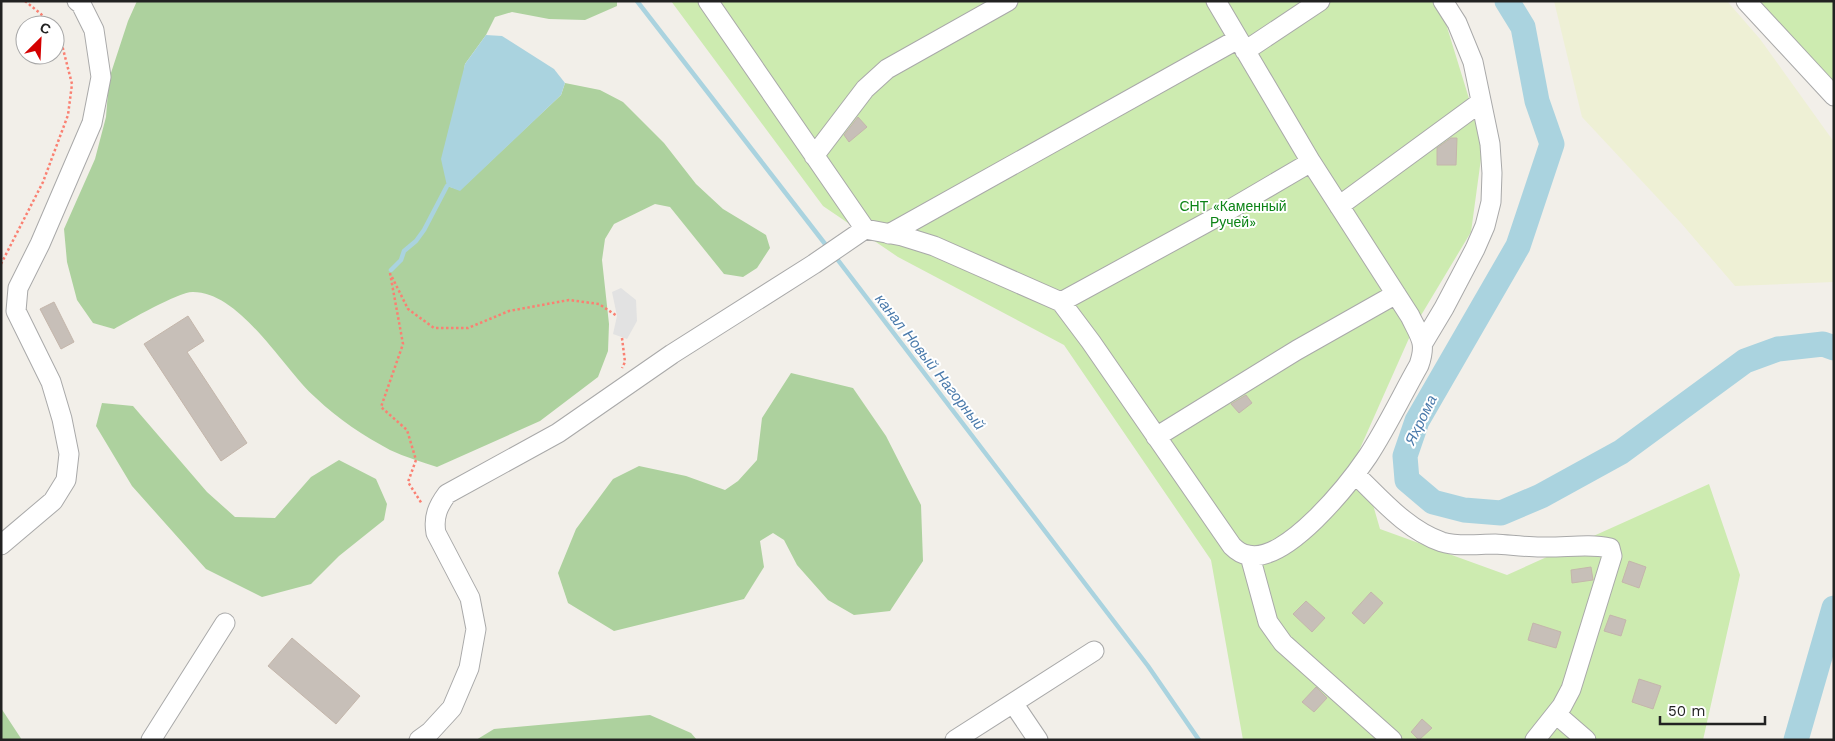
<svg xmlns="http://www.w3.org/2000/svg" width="1835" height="741" font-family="'Work Sans',sans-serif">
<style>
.farmland{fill:#eef0d5}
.grass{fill:#cdebb0}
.forest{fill:#add19e}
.parking{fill:#e2e2e2}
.water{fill:#aad3df}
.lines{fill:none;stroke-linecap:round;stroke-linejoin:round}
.stream{stroke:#aad3df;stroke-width:4.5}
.river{stroke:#aad3df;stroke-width:25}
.building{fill:#c7bfb8;stroke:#c4b6ab}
.minor-casing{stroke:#a9a9a9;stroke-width:21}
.path{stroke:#fa8072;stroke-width:2.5;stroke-dasharray:2.5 2.5;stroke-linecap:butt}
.minor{stroke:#fff;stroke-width:19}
.labels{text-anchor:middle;stroke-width:4;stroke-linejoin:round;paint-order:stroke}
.park-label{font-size:14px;fill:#0c8416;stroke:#fff}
.water-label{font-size:15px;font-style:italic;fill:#4a7aab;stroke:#fff}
</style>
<rect width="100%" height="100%" fill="#f2efe9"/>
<path class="farmland" d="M1554 1H1727L1760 39 1834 142V282L1735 286 1681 223 1582 117Z"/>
<path class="grass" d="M671 1H1432L1443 14 1483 144 1471 232 1414 327 1358 453 1380 529 1507 575 1709 484 1740 575 1703 740H1243L1211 560 1064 345 898 257 823 206Z
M1745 1H1834V92Z"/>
<path class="forest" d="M137 1H617V6L585 20 549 19 512 12 495 17 486 35 465 64 447 186 460 190 561 95 565 83 600 90 623 102 664 143 696 184 723 209 766 235 770 248 757 268 743 277 724 274 670 207 655 204 614 224 605 239 602 260 609 324 608 351 598 377 540 421 437 467C422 462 405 457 390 450 364 436 338 419 316 398 283 369 241 292 193 292 180 291 128 321 114 329L93 323 77 300 67 262 64 229 95 159 106 117 109 79 128 21Z
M791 373 853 388 886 436 921 505 923 561 890 611 854 615 828 600 797 565 784 540 773 533 760 541 764 567 744 599 614 631 568 603 558 573 576 529 613 479 639 466 686 476 725 490 738 481 757 460 762 418Z
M102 403 133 406 207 492 235 517 275 518 311 477 339 460 376 479 387 504 384 520 339 556 311 584 262 597 206 569 132 486 96 426Z
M1 708 22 740H1Z
M650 715 691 733 697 740H476L494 729Z"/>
<path class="parking" d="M621 288 636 300 637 321 627 339 613 334 617 316 612 292Z"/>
<path class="water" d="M486 35 502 36 554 69 565 83 561 95 460 191 447 186 441 159 465 64Z"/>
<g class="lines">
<path class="stream" d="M637 1 829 249
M834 255 1148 666 1199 740
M391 270 401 260 404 251 416 241 424 230 447 186"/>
<path class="river" d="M1507 1 1523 27 1537 101 1552 144 1518 246 1417 421 1405 456 1407 480 1433 502 1464 510 1501 513 1541 496 1621 452 1745 361 1778 349 1823 344 1834 348
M1796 740 1834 608"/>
</g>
<path class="building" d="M858 117 867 127 849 142 844 135Z
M1451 138H1457L1456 165H1437V148Z
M54 302 74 342 61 349 40 309Z
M188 316 204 341 187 352 247 443 221 461 144 344Z
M1246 395 1252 403 1239 413 1231 404Z
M1629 561 1646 567 1639 588 1622 582Z
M1591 567 1593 580 1572 583 1571 570Z
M1371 592 1383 603 1364 624 1352 613Z
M1306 601 1325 618 1312 632 1293 614Z
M1610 615 1626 620 1621 636 1604 631Z
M1533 623 1561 632 1556 648 1528 640Z
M292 638 360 696 336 724 268 666Z
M1639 679 1661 686 1653 709 1632 702Z
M1316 687 1327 698 1314 712 1302 702Z
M1422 719 1432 728 1419 740 1411 732Z"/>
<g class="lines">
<defs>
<path id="minor" d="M708 1 865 229
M1746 1 1834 96
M1245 51 1320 1
M814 156 865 89 887 69 1008 1
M1339 206 1481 102
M889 234 1238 39
M1061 302 1224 213 1311 162
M1423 343 1444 308 1475 249 1485 226 1491 202 1492 173 1490 144 1473 62 1457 23 1443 1
M1156 437 1297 350 1396 294
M1355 474C1381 499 1407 530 1442 542 1458 547 1478 544 1495 544 1511 545 1526 547 1541 547 1564 548 1588 543 1610 548L1612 556 1571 689 1562 706 1535 740
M1 545 53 501 66 480 69 454 62 419 51 382 16 311 18 288 40 244 92 123 101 77 94 30 81 4 77 1
M1250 556 1268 622 1283 643 1392 740
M1013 703 1038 740
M1556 714 1586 740
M151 740 225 623
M419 740 430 732 452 708 469 668 476 629 470 598 436 533C433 517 438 506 447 494L558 433 672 354 814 264 865 229 902 236 934 246 1061 302 1091 342 1232 546C1237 551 1241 554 1248 555 1286 564 1349 484 1368 456 1387 427 1402 395 1419 365 1427 342 1420 337 1410 316L1311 162 1216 1
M955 740 1094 651"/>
</defs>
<use href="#minor" class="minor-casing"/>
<path class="path" d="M25 1 41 14 49 25
M1 264 43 182 68 115 72 84 61 41 55 33
M390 273 403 344 381 407 407 430 416 460 408 482 422 504
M392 277 408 309 434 328H468L509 311 569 300 599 304 617 316
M622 338 625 362 622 368"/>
<use href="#minor" class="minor"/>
</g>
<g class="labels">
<g class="park-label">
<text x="1233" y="211">СНТ «Каменный<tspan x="1233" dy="16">Ручей»</tspan></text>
</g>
<g class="water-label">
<text transform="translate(930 362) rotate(52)" y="5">канал Новый Нагорный</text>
<text transform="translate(1421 420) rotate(-64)" y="5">Яхрома</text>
</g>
</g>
<rect width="1835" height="741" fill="none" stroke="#222222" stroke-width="5"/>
<g transform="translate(40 40) rotate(24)"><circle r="24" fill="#ffffff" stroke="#a7a7a7"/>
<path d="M0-4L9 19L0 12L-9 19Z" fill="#d40000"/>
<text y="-8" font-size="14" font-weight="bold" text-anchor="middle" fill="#222222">С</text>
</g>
<path d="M1660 716v8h105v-8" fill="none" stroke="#222222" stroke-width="2.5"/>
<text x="1668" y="716" font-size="15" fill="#222222" stroke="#ffffff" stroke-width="4" paint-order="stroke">50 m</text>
</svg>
